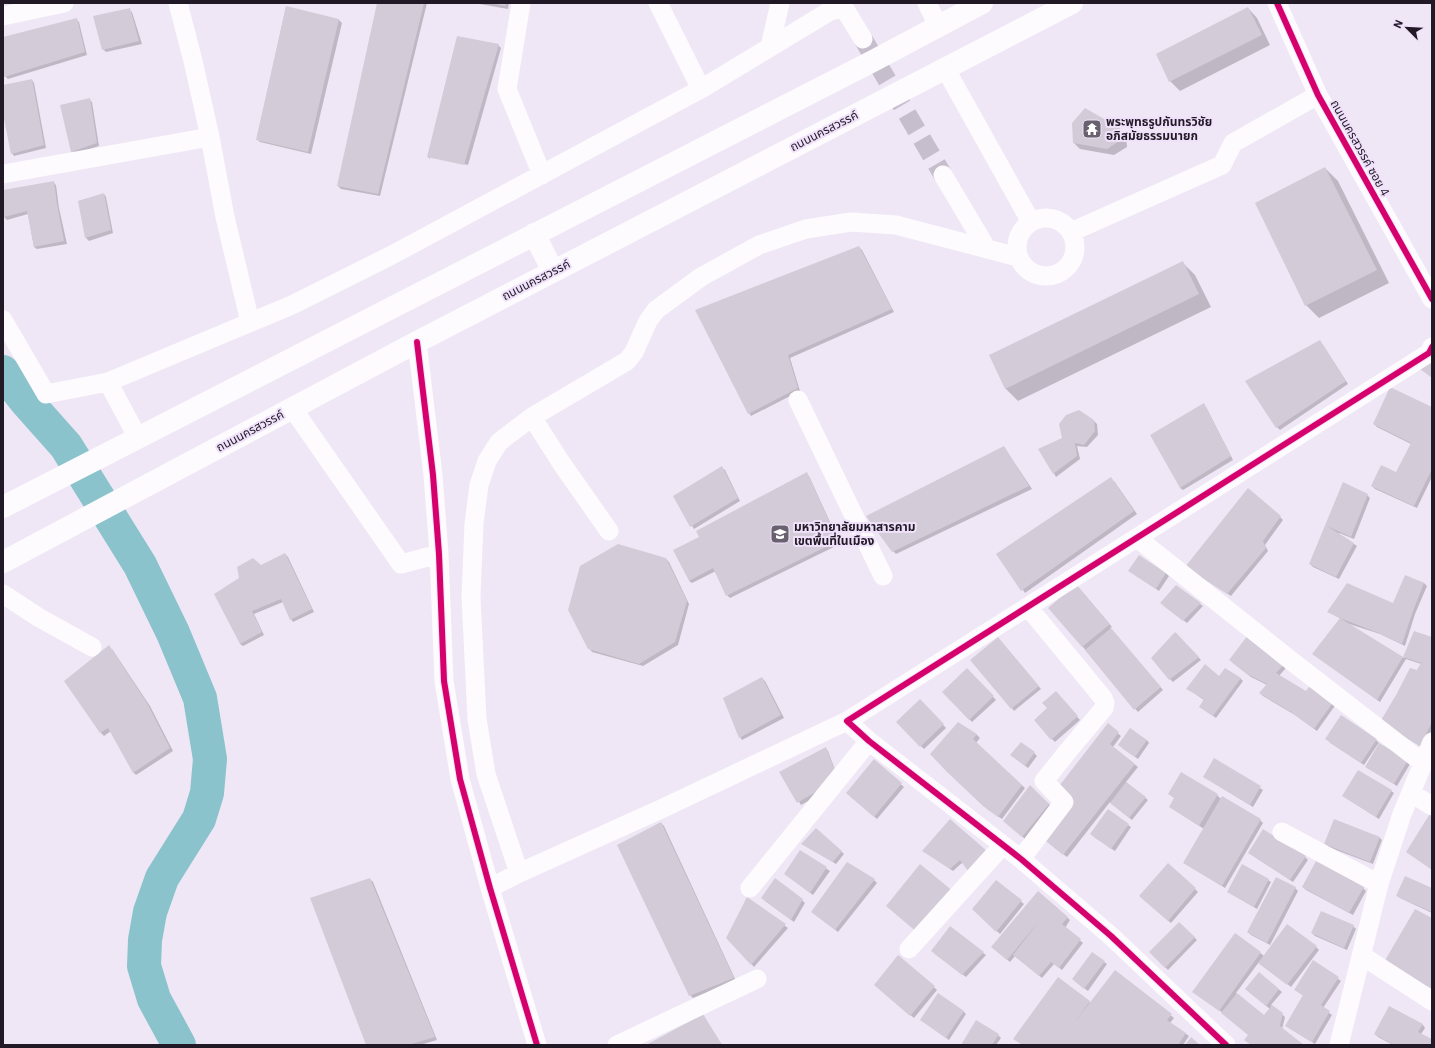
<svg xmlns="http://www.w3.org/2000/svg" width="1435" height="1048" font-family="'IBM Plex Sans','Noto Sans Thai',sans-serif">
<style>
.shadow{fill:#0003}
.lines{fill:none;stroke-linecap:round;stroke-linejoin:round}
.river{stroke:#8ac3cc;stroke-width:34}
.building{fill:#d3ccd8}
.minor-tunnel{stroke:#c6becc;stroke-width:19;stroke-dasharray:19 10;stroke-linecap:butt}
.minor{stroke:#fdfbfe;stroke-width:19}
.major{stroke:#fdfbfe;stroke-width:22}
.cycleway-casing{stroke:#f0e1fb;stroke-width:8}
.cycleway{stroke:#d6006c;stroke-width:6}
.labels{text-anchor:middle;stroke-width:4;stroke-linejoin:round;paint-order:stroke}
.poi-label{font-size:12px;font-weight:bold;fill:#211a26;stroke:#f0e1fb;text-anchor:start}
.street-label{font-size:12px;fill:#211a26;stroke:#f0e1fb}
</style>
<rect width="100%" height="100%" fill="#efe7f5"/>
<path class="shadow" d="M378 3H427L380 196 341 189 338 186Z
M474 3H509L508 9Z
M286 7 339 20 342 23 311 154 260 142 257 139Z
M1248 8 1257 18 1270 45 1180 91 1170 81Z
M129 10 132 12 142 44 106 52 103 49Z
M76 20 79 22 87 55 8 79 5 76 3 63V38Z
M498 45 501 48 468 165 430 157V159L428 157Z
M32 80 34 83 46 148 14 156 12 153 3 108V86Z
M89 99 92 102 99 146 74 154 72 151Z
M1119 129 1126 135 1127 147 1114 155 1080 149 1074 143Z
M1325 168 1338 181 1389 283 1319 318 1306 305 1256 203Z
M53 182 56 185 59 208 67 244 37 249 34 247 28 214 7 220 4 217 3 211V191Z
M104 194 106 197 113 233 89 241 86 238 79 201Z
M859 247 862 250 894 312 790 358 800 391 751 416 749 413Z
M1182 262 1195 275 1211 307 1018 401 1005 388Z
M1323 345 1348 384 1280 430 1277 427Z
M1206 407 1233 460 1183 490 1180 488Z
M1432 408V477L1417 508 1375 489 1372 486 1397 474 1411 444 1377 427 1374 424Z
M1094 421 1097 424 1098 435 1087 447 1077 446 1080 459 1056 477 1040 449 1063 438Z
M1006 450 1032 489 896 554 893 551Z
M722 468 725 470 740 501 694 529 674 496Z
M806 474 809 476 840 544 730 598 727 595 716 571 692 583 689 581 700 538Z
M1114 481 1137 514 1025 593 998 554Z
M1343 483 1367 495 1370 498 1354 539 1339 533V534L1357 546 1339 579 1313 567 1310 564Z
M1280 517 1283 520 1265 545 1268 551 1231 596 1189 569Z
M285 554 288 557 314 612 293 622 291 619 283 602 254 614 264 635 243 646 240 644V578L261 566Z
M666 559 669 562 689 604 678 645 643 666 592 652 589 648Z
M1132 573H1166L1169 576 1159 591Z
M1406 576 1424 583 1427 586 1415 614 1405 646 1380 634 1346 623 1404 658 1414 632 1432 638V730L1423 748 1384 724 1421 664 1406 659 1380 702 1316 656 1341 619 1329 612 1394 604Z
M1176 586 1203 606 1187 623 1164 606Z
M1079 588 1112 627 1110 628 1163 690 1138 712 1050 608Z
M1176 633 1201 660 1173 682 1170 679Z
M1000 641 1041 689 1014 711 1012 708Z
M112 649 150 706 173 751 136 775 134 773 111 731 104 736 101 733 65 681Z
M1291 662 1279 676 1306 693 1339 700 1317 731 1295 715 1263 696 1260 693 1267 685 1251 677 1233 663Z
M967 670 996 700 972 722 944 692Z
M762 678 765 681 784 718 742 740 740 737Z
M1240 678 1243 681 1216 718 1200 707 1204 700 1188 689Z
M1058 695 1080 720 1055 742 1052 739 1048 708Z
M920 701 946 728 924 749 897 722Z
M958 723 977 735 980 738 976 743 1025 788 1002 819 987 809Z
M1108 725 1121 736 1113 747 1138 767 1126 782 1148 800 1132 820 1110 802 1067 857 1045 840Z
M1147 740 1149 743 1138 759 1122 748Z
M1376 740 1379 743 1378 744 1410 764 1397 786 1366 767 1379 745 1378 744 1364 765 1329 742Z
M825 748 828 751 840 783 801 805 781 772Z
M1034 753 1037 756 1028 768 1014 757Z
M1215 760 1263 790 1253 807 1204 777Z
M875 761 904 787 877 819 850 796Z
M1181 773 1217 795 1221 799 1260 820 1263 823 1225 888 1184 863 1204 829 1170 807 1175 798 1169 794Z
M1031 787 1052 807 1025 839 1007 823Z
M1391 791 1394 793 1379 819 1343 796Z
M950 820 963 862 953 871 927 853Z
M661 823 664 826 736 981 693 998 690 995Z
M1128 825 1131 827 1115 851 1094 837Z
M1379 837 1382 840 1373 864 1328 847 1326 844Z
M806 846 841 851 844 854 836 864Z
M801 852 830 871 813 895 788 876Z
M1249 853 1305 857 1308 860 1293 882Z
M370 879 373 882 437 1040 420 1045H367Z
M874 880 877 883 838 932 815 914Z
M1268 880 1271 882 1257 909 1228 892Z
M997 881 1024 904 1000 934 973 909Z
M1303 887 1363 888 1366 891 1353 915 1306 890Z
M1295 888 1298 891 1270 945 1251 935 1248 932Z
M1195 889 1198 892 1171 923 1143 899Z
M1432 889V913L1400 898 1397 895Z
M1038 893 1070 920 1065 928 1083 943 1062 970 1054 964 1042 978 1015 956 1010 962 996 950Z
M747 899 788 928 754 967 728 938Z
M802 900 805 903 794 922 765 901Z
M1179 923 1197 940 1168 970 1150 952Z
M1353 926 1356 929 1347 950 1315 936 1312 933Z
M1236 934 1264 956 1316 947 1319 950 1291 987 1259 962 1236 993 1264 1016 1270 1009 1249 992 1259 973 1282 992 1271 1005 1285 1017 1282 1029 1303 1045H1252L1249 1035 1223 1013 1197 994Z
M983 953 986 955 966 977 935 954Z
M899 956 937 990 914 1018 878 987Z
M1104 962 1107 964 1088 991 1076 982Z
M1314 962 1341 981 1323 1008 1332 1015 1315 1044 1289 1028 1304 996 1298 992Z
M1116 971 1174 1018 1170 1023 1189 1036 1183 1045H1022L1089 1002 1091 1003Z
M1390 1007 1423 1025 1425 1028 1421 1034 1432 1040V1045H1393L1378 1037 1375 1034Z
M963 1011 966 1014 949 1040 921 1020Z
M703 1015 722 1045H648Z
M998 1035 1001 1038 996 1045H962Z"/>
<g class="lines">
<path class="river" d="M3 372 26 401 66 446 140 565 173 633 200 698 210 759 207 793 199 819 162 878 150 912 145 940 144 966 154 999 179 1045"/>
</g>
<path class="building" d="M377 3H424L378 194 337 186Z
M491 3H506L505 6Z
M286 6 339 19 308 152 256 140Z
M1248 7 1262 35 1169 82 1156 54Z
M130 8 139 41 102 50 93 16Z
M77 18 85 52 4 77 3 69V37Z
M457 36 499 44 464 165 427 157Z
M32 79 44 145 11 154 3 114V85Z
M90 98 97 143 71 152 60 105Z
M1085 108 1120 128 1121 140 1107 149 1073 143 1072 123Z
M1325 167 1377 270 1305 306 1255 203Z
M54 181 57 204 64 241 34 247 27 211 4 217 3 190Z
M104 193 111 230 85 238 78 201Z
M859 246 892 309 788 355 798 388 748 414 695 310Z
M1183 261 1199 294 1005 389 989 355Z
M1320 340 1346 381 1276 428 1245 381Z
M1432 360V378L1420 369Z
M1390 387 1432 407V469L1414 506 1371 486 1381 465 1396 472 1411 443 1373 424Z
M1204 403 1231 456 1180 488 1150 435Z
M1079 410 1094 420 1095 431 1084 445 1075 443 1077 456 1053 474 1038 449 1062 438 1059 424 1066 415Z
M1004 446 1029 486 892 552 866 516Z
M722 466 738 498 690 527 673 496Z
M807 472 838 541 726 596 713 568 689 581 673 550 699 537 696 531Z
M1111 477 1134 511 1021 591 996 554Z
M1343 482 1368 494 1351 537 1327 526 1354 543 1336 577 1309 564Z
M1248 488 1281 516 1263 541 1266 548 1227 594 1185 567Z
M618 544 666 558 687 601 675 642 639 664 588 649 568 610 580 566Z
M285 553 312 609 290 620 281 599 252 611 262 632 240 644 214 594 239 578 237 567 253 558 261 565Z
M1139 555 1166 573 1156 589 1128 571Z
M1405 575 1424 583 1413 611 1402 644 1376 632 1340 618 1327 612 1347 583 1393 603Z
M1076 584 1110 624 1082 647 1048 608Z
M1176 585 1201 603 1183 621 1160 603Z
M1340 618 1403 657 1377 700 1312 654Z
M1111 628 1161 687 1134 710 1085 650Z
M1414 631 1432 637V722L1420 746 1380 722 1396 695 1410 668 1417 670 1421 663 1403 657Z
M1175 632 1199 657 1169 680 1151 658Z
M1248 635 1289 659 1276 673 1306 691 1311 684 1337 697 1314 729 1291 712 1259 693 1267 684 1247 674 1229 660Z
M998 637 1039 686 1011 709 970 660Z
M109 645 147 703 170 748 133 773 108 728 100 733 64 681Z
M1205 664 1219 676 1225 668 1241 678 1213 716 1199 707 1204 699 1186 689Z
M967 668 994 696 969 720 942 692Z
M762 677 781 715 739 738 723 698Z
M1056 691 1078 716 1051 740 1034 720 1047 708 1042 703Z
M920 699 944 724 920 747 896 722Z
M1341 715 1377 739 1361 763 1325 739Z
M958 722 977 734 973 739 1022 785 998 817 983 806 947 772 930 754Z
M1108 723 1119 732 1110 744 1135 764 1063 855 1041 837 1069 801 1056 790Z
M1130 728 1147 740 1135 757 1118 745Z
M1021 742 1035 752 1025 766 1010 755Z
M1379 743 1408 760 1394 784 1365 767Z
M826 747 838 779 797 803 779 772Z
M1214 758 1261 786 1250 805 1203 777Z
M874 759 902 783 874 817 846 793Z
M1358 770 1392 790 1376 817 1342 796Z
M1181 772 1218 794 1199 826 1169 807 1174 798 1168 794Z
M1126 782 1146 797 1129 818 1110 803Z
M1030 785 1049 804 1022 837 1003 821Z
M1222 796 1261 819 1222 886 1183 863Z
M1108 809 1129 824 1111 849 1090 834Z
M1431 812 1432 813V870L1406 852Z
M950 819 987 851 968 871 960 860 950 869 922 851Z
M1334 819 1380 837 1370 862 1324 844Z
M661 822 734 978 689 996 617 845Z
M816 828 842 851 833 862 801 844Z
M1263 829 1306 856 1290 880 1248 853Z
M800 850 827 867 810 893 784 874Z
M1316 861 1364 887 1349 913 1302 887Z
M847 862 875 879 835 930 811 912Z
M1168 863 1196 888 1168 921 1139 896Z
M920 864 954 892 919 934 886 906Z
M1242 864 1269 879 1254 907 1227 892Z
M1405 876 1432 888V912L1396 896Z
M1276 877 1296 887 1267 943 1247 932Z
M370 878 435 1037 408 1045H366L310 898Z
M775 878 803 899 791 920 761 898Z
M996 880 1022 900 996 932 972 909Z
M1038 891 1068 917 1062 924 1081 939 1059 968 1051 962 1039 976 1013 955 1040 920 1007 960 991 947Z
M747 897 786 924 751 965 726 938Z
M1415 909 1432 918V989L1384 962Z
M1321 911 1354 925 1344 948 1311 933Z
M1179 922 1195 937 1165 968 1149 952Z
M1287 924 1317 946 1287 985 1258 963Z
M950 926 984 952 962 975 931 951Z
M1235 933 1261 952 1219 1011 1192 992Z
M1092 952 1105 961 1084 989 1072 979Z
M898 955 935 986 910 1016 874 985Z
M1313 960 1339 977 1321 1005 1330 1011 1312 1042 1285 1026 1303 995 1294 990Z
M1115 970 1172 1014 1167 1020 1186 1033 1178 1045H1022L1013 1039 1058 977 1090 1001 1074 1023Z
M1259 972 1279 989 1266 1006 1245 989Z
M938 993 964 1011 946 1038 920 1020Z
M1237 993 1264 1015 1272 1005 1283 1013 1280 1026 1304 1045H1251L1244 1040 1248 1035 1221 1013Z
M1389 1006 1423 1024 1418 1032 1432 1039V1045H1394L1374 1034Z
M703 1014 722 1045H646Z
M976 1020 999 1034 992 1045H961Z
M1191 1037 1200 1045H1185Z"/>
<g class="lines">
<path class="minor-tunnel" d="M863 39 943 175"/>
<path class="minor" d="M178 3 193 61 210 137 225 217 250 322
M521 3 507 89 542 175
M658 3 701 89
M927 3 938 26
M1277 3 1318 95 1432 299
M3 16 64 3
M770 47 780 3
M945 68 1031 222
M3 174 210 137
M943 175 987 249
M1017 247a29 29 0 1 1 58 0a29 29 0 1 1-58 0Z
M1071 232 1222 165 1233 143 1318 95
M3 320 46 394 108 382 138 438
M417 342 433 475 439 554 444 681 460 779 490 888 537 1045
M108 382 292 305 390 256 701 89 830 11 839 9 846 11 863 39
M798 400 883 576
M293 409 401 564 439 554
M532 417 562 464 609 531
M1137 538 1289 659 1423 763
M3 594 38 617 92 647
M1411 793 1432 806
M1282 832 1379 884
M1021 859 1064 802 1044 781 1068 751 1104 708 1105 703 1103 698 1028 607
M519 873 486 774 477 719 471 597 474 524 479 485 487 461 499 442 532 417 627 361 634 352 648 321 656 310 701 277 759 245 806 229 851 222 896 225 1018 257
M490 888 519 873 659 810 847 721
M750 888 869 741
M909 949 1003 845
M1361 955 1432 1001
M617 1045 757 979
M1226 1045 1111 936 1021 859 869 741 847 721 1429 353 1432 347
M1339 1045 1379 884 1402 814 1432 742"/>
<path class="major" d="M534 234 553 271
M3 507 873 61 982 3
M3 562 417 342 1072 3"/>
<defs>
<path id="cycleway" d="M1277 3 1318 95 1432 299
M417 342 433 475 439 554 444 681 460 779 490 888 537 1045
M1226 1045 1111 936 1021 859 869 741 847 721 1429 353 1432 347"/>
</defs>
<use href="#cycleway" class="cycleway-casing"/>
<use href="#cycleway" class="cycleway"/>
</g>
<defs>
<symbol id="temple-square" viewBox="-11 -11 22 22"><rect x="-9" y="-9" width="18" height="18" rx="4" fill="#69626e" stroke="#f0e1fb"/><path d="M0-6L5-2H3V0L6.5 2.5H4V6H1.5V3h-3V6H-4V2.5H-6.5L-3 0V-2H-5Z" fill="#fff"/></symbol>
<symbol id="university-square" viewBox="-11 -11 22 22"><rect x="-9" y="-9" width="18" height="18" rx="4" fill="#69626e" stroke="#f0e1fb"/><path d="M0-5L7-2L0 1L-7-2ZM-4 1L0 2.5L4 1V4Q0 6-4 4Z" fill="#fff"/></symbol>
</defs>
<g fill-rule="evenodd">
<use href="#temple-square" x="1081" y="118" width="22" height="22"/>
<use href="#university-square" x="769" y="523" width="22" height="22"/>
</g>
<g class="labels">
<g class="poi-label">
<text x="1106" y="126">พระพุทธรูปกันทรวิชัย<tspan x="1106" dy="14">อภิสมัยธรรมนายก</tspan></text>
<text x="794" y="531">มหาวิทยาลัยมหาสารคาม<tspan x="794" dy="14">เขตพื้นที่ในเมือง</tspan></text>
</g>
<g class="street-label">
<text transform="translate(824 131) rotate(-27)" y="4">ถนนนครสวรรค์</text>
<text transform="translate(1360 148) rotate(61)" y="4">ถนนนครสวรรค์ ซอย 4</text>
<text transform="translate(536 280) rotate(-27)" y="4">ถนนนครสวรรค์</text>
<text transform="translate(250 431) rotate(-28)" y="4">ถนนนครสวรรค์</text>
</g>
</g>
<rect width="1435" height="1048" fill="none" stroke="#211a26" stroke-width="8"/>
<g transform="translate(1407 28) rotate(294)" stroke="#f0e1fb" stroke-width="3" paint-order="stroke">
<path d="M0-3L7 15L0 10L-7 15Z" fill="#211a26"/>
<text y="-6" font-size="11" font-weight="bold" text-anchor="middle" fill="#211a26">N</text>
</g>
</svg>
